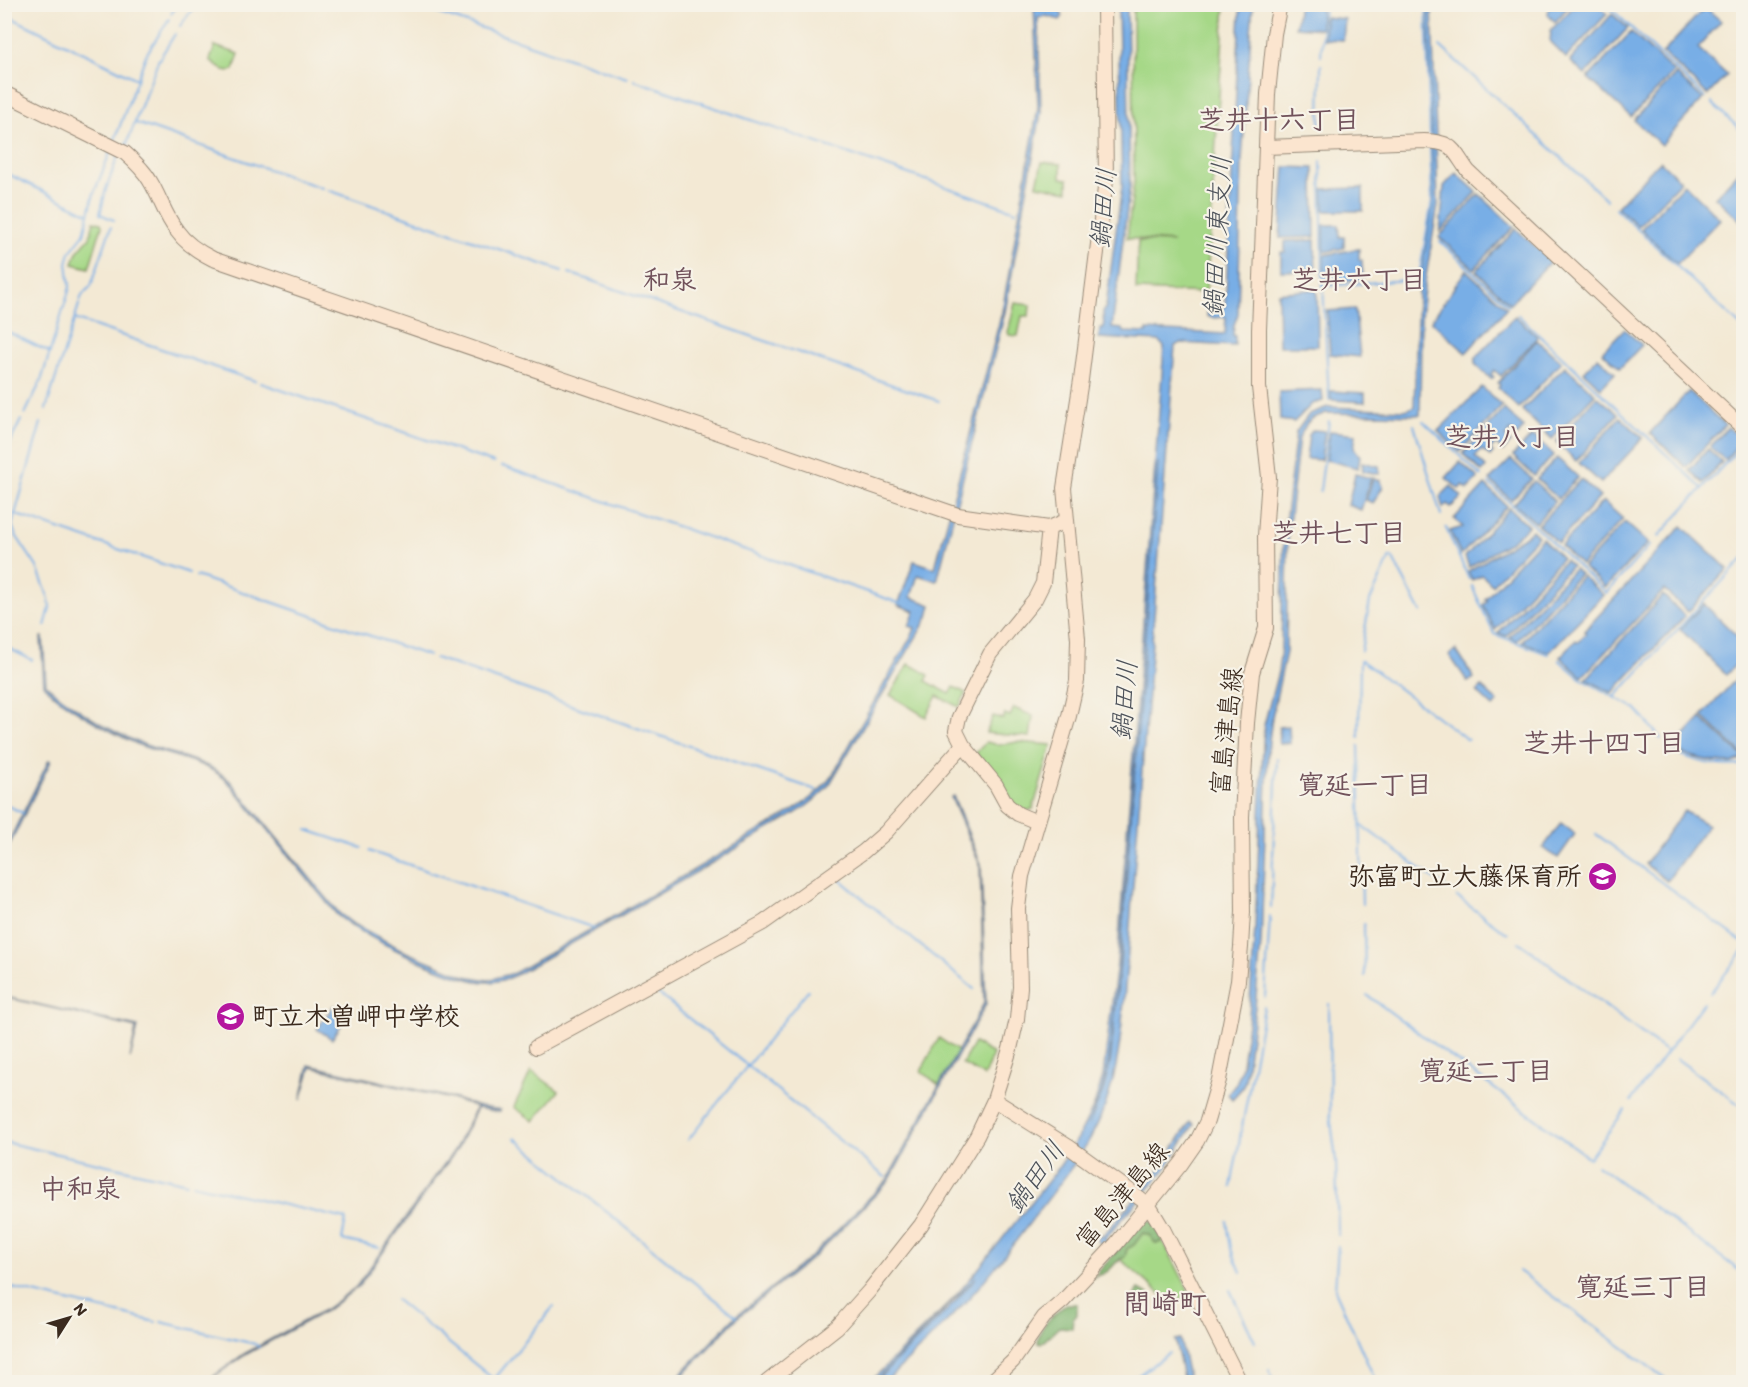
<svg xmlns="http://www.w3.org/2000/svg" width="1748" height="1387" font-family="Itim,'Klee One',sans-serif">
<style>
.green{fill:#a6d887;stroke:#708152;stroke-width:1.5}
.forest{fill:#84b874;stroke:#607149;stroke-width:1.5}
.water{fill:#78aee6;stroke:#5a6c82;stroke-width:1.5;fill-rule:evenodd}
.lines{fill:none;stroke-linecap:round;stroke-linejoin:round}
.stream{stroke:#78aee6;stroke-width:2}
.secondary-casing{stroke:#978a79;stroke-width:16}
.secondary{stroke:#fbe5cf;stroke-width:14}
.labels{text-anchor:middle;stroke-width:4.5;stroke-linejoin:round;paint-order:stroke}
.street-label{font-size:26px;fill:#3b2a1e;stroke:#f7f3e8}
.poi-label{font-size:26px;font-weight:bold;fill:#3b2a1e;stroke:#f7f3e8;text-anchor:end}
.neighbourhood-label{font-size:27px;font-weight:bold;fill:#71525b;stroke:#f7f3e8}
.water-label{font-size:27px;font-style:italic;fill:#4d525a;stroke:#f7f3e8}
.quarter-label{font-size:28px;font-weight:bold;fill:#71525b;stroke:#f7f3e8}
</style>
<rect width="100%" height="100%" fill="#f7f3e8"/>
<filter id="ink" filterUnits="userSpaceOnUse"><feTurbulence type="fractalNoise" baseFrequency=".0167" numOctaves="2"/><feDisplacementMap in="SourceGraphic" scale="12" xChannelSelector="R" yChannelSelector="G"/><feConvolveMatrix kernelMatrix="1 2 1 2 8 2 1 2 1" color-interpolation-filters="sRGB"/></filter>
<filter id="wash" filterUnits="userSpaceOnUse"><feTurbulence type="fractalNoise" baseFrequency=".008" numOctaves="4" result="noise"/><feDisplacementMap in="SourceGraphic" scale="24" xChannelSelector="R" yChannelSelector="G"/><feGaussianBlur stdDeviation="1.35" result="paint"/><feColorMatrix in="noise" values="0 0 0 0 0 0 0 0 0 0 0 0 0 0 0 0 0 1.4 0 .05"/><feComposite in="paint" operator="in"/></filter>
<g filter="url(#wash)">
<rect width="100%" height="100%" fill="#f3e9d4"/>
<path class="green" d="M1133 5H1225L1206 293 1136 290 1138 241 1173 242 1127 238 1134 183Z
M215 46 239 54 234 70C224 73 217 67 210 60Z
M1042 162 1061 164V178L1068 179V191L1037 185Z
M94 221 101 223 102 226 89 268 73 264 77 252 90 237Z
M1015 303 1030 305 1029 316H1022L1018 336 1009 335 1008 332Z
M909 664 929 675 926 681 950 694 954 687 966 693 959 707 937 696 926 717 890 695Z
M1014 708 1033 716 1030 737 986 733 993 716 1003 719 1005 714 1010 716Z
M986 742 999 745 1017 742 1052 745 1033 809 1023 812 1016 809 976 753Z
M939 1038 958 1051 939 1085 921 1071Z
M974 1043 993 1054 984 1076 962 1064Z
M531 1071 559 1091 534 1121 514 1107Z
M1146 1221 1153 1222 1188 1289 1186 1296 1175 1300 1172 1298 1168 1300 1113 1253Z"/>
<path class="forest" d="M1146 1221 1153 1222 1163 1238 1161 1243H1155L1149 1235 1143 1233 1134 1245 1127 1249 1125 1257C1112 1261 1115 1272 1094 1277L1142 1223Z
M1139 1289 1150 1295 1152 1303 1143 1305 1132 1303 1131 1301Z
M1066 1304H1077V1315L1073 1318 1072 1328 1059 1327 1041 1344 1038 1343C1037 1327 1055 1314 1066 1304Z"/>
<path class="water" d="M1299 4 1321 5V29L1295 27Z
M1576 4 1599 5 1607 14 1566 58 1550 42 1551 30Z
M1034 5H1037L1040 10 1049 6 1059 7 1063 16 1060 20 1046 16 1038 18 1041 113 1005 312 937 581 918 575 911 597 931 605 928 617 831 782C814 807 779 822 754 838 675 886 595 930 516 975 507 979 498 982 489 982 457 983 372 940 345 921L337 915 229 783C208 761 167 756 139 745 112 733 65 707 44 686L41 637H43L46 685C74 708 106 729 140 743 168 754 208 760 230 781L339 913 352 923 406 952 465 976 488 980 514 973C593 928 672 884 749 837 778 819 814 803 833 774L913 633 915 628 909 626 915 611 898 605 914 561 935 568 1002 312 1038 108Z
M1118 5H1127L1130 186 1112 328 1123 329 1124 332 1147 333V330L1225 334 1226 317 1212 318 1207 316 1208 308 1225 307V295L1226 293 1240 12 1242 5H1253L1242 160 1238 314 1234 325 1233 335 1235 336V346L1180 343 1175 346 1127 964C1123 1006 1122 1050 1110 1091 1097 1138 1067 1175 1038 1212 1013 1245 988 1278 960 1308 936 1333 910 1358 885 1382H875L954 1303 976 1277 874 1382H870L952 1300 975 1273 1057 1170 1078 1138 1094 1106 1103 1076 1117 963 1164 347 1159 341 1099 338 1100 328H1104L1103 312 1106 306 1122 186ZM1158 462 1120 964 1110 1062 1103 1091 1088 1126 1102 1090 1109 1061 1119 964Z
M1428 5H1432L1438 205 1424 288 1421 318 1420 415 1326 413 1313 418 1307 423 1299 438 1288 534 1286 652 1272 717 1268 750 1261 943 1255 1007 1245 1081 1242 1088 1232 1099 1228 1094 1236 1084 1241 1070 1249 1017 1255 928 1264 725 1278 672 1281 648 1284 532 1296 432 1309 414 1328 407 1405 410 1414 407 1418 293 1433 201Z
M1549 5V4L1570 5 1555 22 1548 15Z
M1705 7 1721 21 1698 48 1727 75 1708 95 1663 53Z
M1612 14 1628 28 1585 75 1570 61Z
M1325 17 1345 19 1343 40 1324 39Z
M1631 32 1674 72 1631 117 1588 78Z
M1676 74 1703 99 1661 145 1634 120Z
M1660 161 1681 181 1638 226 1617 207Z
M1285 167 1314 168 1315 237 1280 238Z
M1743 167V223L1715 197Z
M1456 173 1477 192 1440 232 1444 186Z
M1684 184 1720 219 1677 264 1641 229Z
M1363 188V211H1324L1323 189Z
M1479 194 1514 227 1474 269 1439 237Z
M1324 225H1339L1340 237H1344V248L1324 252Z
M1516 229 1549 259V263L1510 304 1476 271Z
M1315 240 1316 271H1281V252H1285V241Z
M1359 249V260H1362L1363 279 1324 283V255Z
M1466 270 1507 308 1466 353 1431 321Z
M1317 289 1318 346H1279L1278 293Z
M1355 309 1360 357 1330 354 1327 311Z
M1515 316 1538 337 1501 376 1494 370 1491 374 1494 377 1491 379 1475 364V358Z
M1624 329 1642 345 1620 368 1602 352Z
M1537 340 1561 362 1519 408 1498 388 1500 385 1498 383Z
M1598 357 1615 373 1601 388 1584 372Z
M1565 366 1595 394 1552 439 1522 410Z
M1482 387 1502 406 1460 452 1438 431Z
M1322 390 1323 401 1312 404 1294 422 1280 420 1279 392Z
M1330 391 1365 393V402L1331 400Z
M1689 391 1725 425 1686 467 1650 433Z
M1597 396 1618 414 1576 461 1556 442Z
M1504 409 1524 428 1517 436 1511 431 1505 437 1511 443 1503 451 1496 444 1490 450 1493 453 1490 456 1482 450 1475 457 1486 467 1482 472 1463 454Z
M1620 417 1643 438 1601 483 1579 463Z
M1728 427 1742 440 1725 460 1710 447Z
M1313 430 1325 431 1321 460 1306 459 1309 435Z
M1330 431 1356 434 1354 448 1360 456 1358 468 1326 460Z
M1531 437H1535L1554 455 1534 476 1513 456Z
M1708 449 1722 462 1703 483 1689 470Z
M1557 458 1578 477 1558 499 1537 479Z
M1511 459 1532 479 1511 500 1490 480Z
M1362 462 1379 466 1380 474 1363 471Z
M1460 462 1478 478 1468 489 1463 485 1459 489 1446 478Z
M1355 474 1371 478 1361 510 1348 505Z
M1373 478 1380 480 1383 487 1373 503 1366 500Z
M1581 479 1600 497 1558 543 1538 525Z
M1534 481 1555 501 1536 523 1514 504Z
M1485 485 1507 506 1461 555 1450 531 1463 527 1454 519Z
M1451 486 1462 497 1451 507 1447 504 1443 508 1440 497Z
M1603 501 1623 519 1581 565 1561 546Z
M1509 508 1528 526 1513 540 1469 567 1465 557Z
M1625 522 1648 543 1605 588 1583 567Z
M1682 526 1728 569 1688 612 1664 590 1582 677 1560 657 1576 640 1578 642 1586 633 1584 631Z
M1532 530 1538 536 1492 585 1482 575 1472 580 1468 571 1524 537Z
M1542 538 1562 558 1495 630 1483 605 1487 601 1485 599Z
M1565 560 1571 566 1506 636 1498 633Z
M1574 569 1580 574 1517 641 1509 637Z
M1582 576 1603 595 1549 652 1522 642Z
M1663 595 1685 616 1612 693 1586 679Z
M1704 604 1743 642V657L1726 675 1680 629Z
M1456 650 1474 678 1468 682 1449 655Z
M1736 679 1743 686V755L1702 716Z
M1482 687 1498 702 1493 707 1477 692Z
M1701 718 1743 757V758C1739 760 1734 763 1730 763 1716 763 1683 757 1674 747Z
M1289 726 1290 743 1279 744V727Z
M49 760 51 761 5 854V849Z
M953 796 981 864 986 1004 889 1181 816 1255 738 1317 676 1382H673L736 1316 814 1254 887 1180 984 1003 980 865 951 797Z
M1684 811 1708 825 1667 881 1645 864Z
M1561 823 1575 834 1558 858 1543 848Z
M5 997 138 1027 130 1059 136 1028Z
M334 1005 348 1015 332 1039 317 1029Z
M309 1065 456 1099 476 1106 500 1110V1112L477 1108 457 1149 359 1286 327 1310 245 1355 206 1382 244 1354 326 1309 356 1287 455 1149 476 1107 456 1100 311 1067 301 1100Z
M1190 1122 1194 1124 1164 1171 1105 1239 1107 1241 1103 1246 1097 1240 1101 1235 1103 1236 1160 1169Z
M1180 1339 1189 1382H1184L1175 1340Z"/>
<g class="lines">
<path class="stream" d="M412 4 627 78
M1426 4 1430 137
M1606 4 1706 98
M4 14 137 79
M171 14 178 4
M180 26 196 4
M1440 46 1607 200
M1321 56 1324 4
M634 80 1016 211
M1712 103 1744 133
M136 123 322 188
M1320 125 1321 65
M114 142 146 55 169 19
M126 146 158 61 175 34
M1321 161 1323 285
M4 172 87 213
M328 190 562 271
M1615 208 1744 329
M114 220 100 214 106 189 118 156
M1440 241 1508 305
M569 273 939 401
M1418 282 1432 201 1430 145
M1518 315 1703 489
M74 319 255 381
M4 330 49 352
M261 383 494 463
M1329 400 1323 286 1408 280
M46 409 82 295 91 286 111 227
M25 414 41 381 70 287 67 263 70 252 84 234 94 193 111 150
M1423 421 1481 476
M41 423 12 525 15 534 37 567 49 599 50 608 45 626
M1414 425 1441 515
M4 455 21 420
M502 466 899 603
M1489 483 1606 593 1650 545
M1320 491 1329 421
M14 514 189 573
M1446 528 1469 579
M1659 536 1742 445
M196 576 429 656
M1472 586 1494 634 1548 654
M4 646 32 660
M1361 651 1370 601 1390 557H1392L1421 612
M435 658 816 790
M1559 660 1580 678 1636 709 1661 739
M1615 697 1744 558
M1359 737 1360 661H1362L1468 740
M1359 746 1362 904
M1670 749C1691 761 1720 769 1744 764
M4 804 23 813
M1361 825 1445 887
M307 830 362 848
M1596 834 1744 943
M369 851 594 928
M839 879 974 989
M1457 897 1508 934
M1271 907 1277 758
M1364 924 1365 976
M1519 942 1667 1052
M655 991 885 1177
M1710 993 1744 950
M1367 995 1589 1158 1625 1110
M1265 997 1270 916
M1329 1004 1330 1113 1336 1161 1338 1235
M1677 1059 1744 1108
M1631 1101 1703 1003
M515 1138 736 1316
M688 1140 808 990
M4 1142 187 1183
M1597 1165 1744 1274
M193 1184 346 1219 342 1240 379 1248
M1231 1187 1264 1007
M1227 1221 1231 1249 1241 1272
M1338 1246 1335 1290 1376 1382
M1519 1271 1670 1382
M4 1286 156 1322
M1230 1290 1255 1342
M396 1300 497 1382
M161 1322 255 1344 259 1347
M1269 1370 1275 1382
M492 1382 554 1306
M1129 1382 1169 1353"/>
</g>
</g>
<g filter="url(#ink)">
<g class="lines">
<defs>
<path id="secondary" d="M4 93 125 153C134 161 144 170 150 181 160 197 165 216 177 231 186 244 199 252 213 259L958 515 1049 528 1066 521
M1266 147 1424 141C1454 142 1452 149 1468 171L1744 429
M1037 822 1018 814 1007 805 996 785 963 745 956 731 959 717 990 654 1035 599 1043 583 1049 528
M536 1047 763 923 863 852 886 832 963 745
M994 1100 1069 1147 1148 1204 1163 1229 1240 1382
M767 1382 837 1327 869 1291 921 1225 977 1136 994 1100 1010 1049 1017 1019 1020 987 1018 908 1022 876 1069 716 1077 681 1078 639 1064 488 1081 380 1106 180 1104 4
M991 1382 1013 1361 1044 1317 1063 1301 1116 1244 1181 1164 1197 1141 1207 1121 1219 1080 1238 981 1241 947 1243 912 1242 817 1247 723 1252 673 1266 628 1265 536 1269 477 1259 387V330L1268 94 1274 34 1280 4"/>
</defs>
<use href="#secondary" class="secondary-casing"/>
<use href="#secondary" class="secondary"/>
</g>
</g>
<defs>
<symbol id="school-disc" viewBox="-11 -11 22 22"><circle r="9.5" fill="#b5179e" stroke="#f7f3e8"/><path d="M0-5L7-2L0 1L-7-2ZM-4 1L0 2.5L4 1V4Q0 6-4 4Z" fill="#fff"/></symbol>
</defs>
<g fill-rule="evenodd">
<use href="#school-disc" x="1586" y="860" width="33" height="33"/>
<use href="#school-disc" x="214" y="1000" width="33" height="33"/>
</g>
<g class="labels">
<g class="street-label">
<text transform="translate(1226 731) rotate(-84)" y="9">富島津島線</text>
<text transform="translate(1122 1195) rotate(-50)" y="9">富島津島線</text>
</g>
<g class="poi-label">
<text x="1582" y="885">弥富町立大藤保育所</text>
<text x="252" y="1025" text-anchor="start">町立木曽岬中学校</text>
</g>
<g class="neighbourhood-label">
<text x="1279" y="129">芝井十六丁目</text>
<text x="670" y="289">和泉</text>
<text x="1359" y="289">芝井六丁目</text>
<text x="1512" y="446">芝井八丁目</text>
<text x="1339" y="542">芝井七丁目</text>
<text x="1604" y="752">芝井十四丁目</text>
<text x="1365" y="794">寛延一丁目</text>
<text x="1486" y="1080">寛延二丁目</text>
<text x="80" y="1198">中和泉</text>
<text x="1643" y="1296">寛延三丁目</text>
</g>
<g class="water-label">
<text transform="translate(1103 208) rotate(-85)" y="9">鍋田川</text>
<text transform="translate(1217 236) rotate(-87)" y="9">鍋田川東支川</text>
<text transform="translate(1124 700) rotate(-85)" y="9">鍋田川</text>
<text transform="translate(1035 1177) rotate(-54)" y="9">鍋田川</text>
</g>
<g class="quarter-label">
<text x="1165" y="1313">間崎町</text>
</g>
</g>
<rect width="1748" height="1387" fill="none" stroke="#f7f3e8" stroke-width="24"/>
<g transform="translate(69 1318) rotate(53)" stroke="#f7f3e8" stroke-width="4.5" paint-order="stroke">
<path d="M0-4.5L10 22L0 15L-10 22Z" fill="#3b2a1e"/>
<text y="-9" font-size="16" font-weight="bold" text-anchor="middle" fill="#3b2a1e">N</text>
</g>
</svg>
